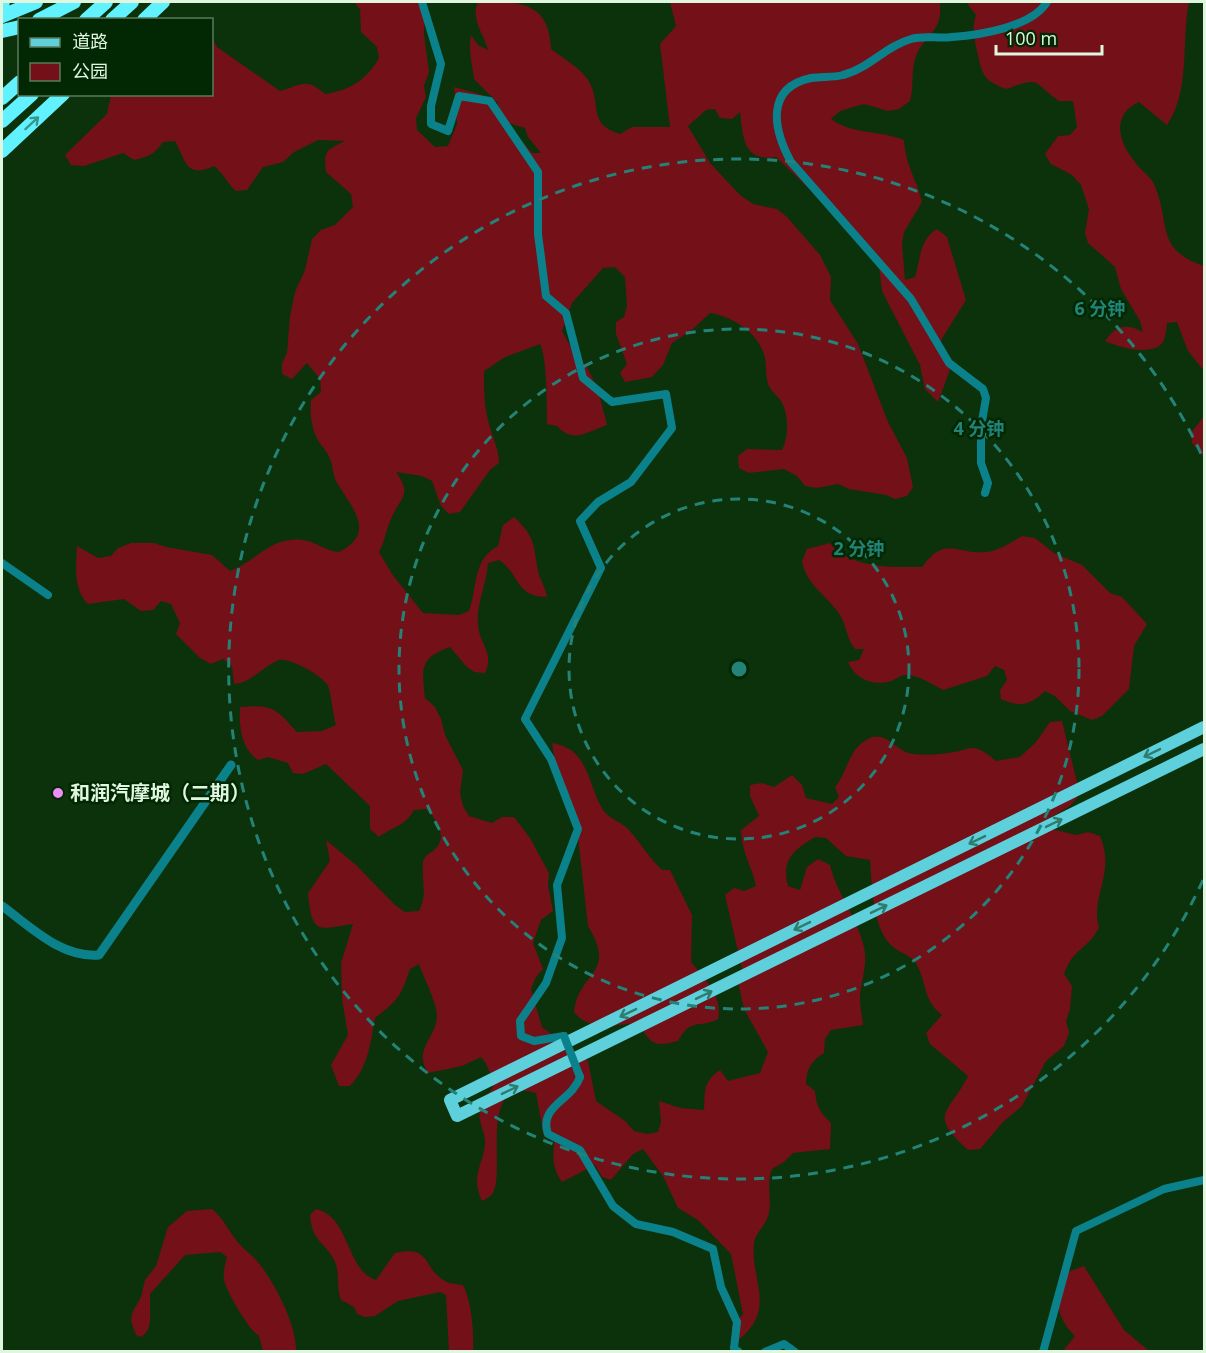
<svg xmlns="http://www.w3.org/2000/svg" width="1206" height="1353" font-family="'Open Sans','Noto Sans SC',sans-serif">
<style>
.green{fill:#731018;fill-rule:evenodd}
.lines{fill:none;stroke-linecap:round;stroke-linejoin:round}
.minor{stroke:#0b828b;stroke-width:8}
.tertiary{stroke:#0b828b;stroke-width:9}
.primary{stroke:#5dd0db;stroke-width:12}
.motorway{stroke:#62f2ff;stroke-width:14}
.minor-bridge{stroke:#0b828b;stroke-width:8}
.oneway{stroke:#36978d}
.oneway2{stroke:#2f7c6e}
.ring{fill:none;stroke:#248379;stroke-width:3;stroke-dasharray:10 8}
.poi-dot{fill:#ee8cf8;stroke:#012802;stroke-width:2}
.labels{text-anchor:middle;stroke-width:5;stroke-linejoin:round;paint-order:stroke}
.poi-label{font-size:20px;font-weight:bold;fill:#e0f6df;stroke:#012802;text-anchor:start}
.centre{fill:#248379;stroke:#012802;stroke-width:3}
.ring-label{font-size:18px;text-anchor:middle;font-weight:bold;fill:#248379;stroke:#012802;stroke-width:5;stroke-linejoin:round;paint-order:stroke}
</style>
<rect width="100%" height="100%" fill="#0b320b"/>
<path class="green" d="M354 2H422L425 9 424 34 429 72 424 86 426 97 416 118 417 130 435 147 448 146 457 124 454 87 483 95 499 113 498 103 474 79C472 63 468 50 471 35L478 45 488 50C484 34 470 19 478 2 518 2 549 0 551 49 563 58 580 68 588 80 603 104 586 124 620 134L632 127H670L660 44 676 26 670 2H940C943 35 923 34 915 59 911 73 914 87 910 101L899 109 888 111 864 104 840 111 831 119C853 135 880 130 904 140 906 168 917 179 922 202L904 232 902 244 905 280 915 277C921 258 919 240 937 229L947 237 966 300 938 345 951 367 938 402 925 389 920 365 882 291 879 266 826 205 776 157C743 162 743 137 740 112L732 119 720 118 715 109 706 110 688 126 710 163 740 195 753 204 777 209 787 217 820 255 831 277 830 300 858 344 888 422 907 458 913 487 907 496 895 499 886 495 849 489 838 484 817 488 805 486 797 476 784 469 749 473 739 468 738 456 747 449 782 450C789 436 789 415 781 401 778 396 771 391 769 386 765 378 767 363 764 354 756 331 733 317 710 313L693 329 672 343 663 365 652 377 625 382 620 373 627 364 616 334V322L624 317 627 306 625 277 615 267 603 268 572 303 562 331 577 358 587 367 598 390 607 425C587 432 573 444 557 426L547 424C547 407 547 357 540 344L505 357 484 371C484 388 484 404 488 420 491 435 499 447 499 463L490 470 460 512 449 514 441 506 432 481 422 476 396 472C413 496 400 497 391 519 386 530 385 541 379 552L392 574 423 613 459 615 469 611C478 586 472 560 498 546L503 525 514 517C536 538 533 543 538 571 540 580 546 588 547 597 515 597 520 574 499 560L488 563C487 584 476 604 478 624 479 644 495 653 485 673L474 672 465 665 450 647C419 658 422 669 425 698L435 707 441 719 445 735 463 770 460 793 463 806 469 816 492 823 502 817H514L530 838 549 873 548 886 553 911 541 920 533 943 543 969 536 977 531 989 542 1027 588 1061 596 1101 625 1121 634 1131 647 1134 658 1132 661 1122 659 1101 680 1108 704 1110C705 1092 703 1081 720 1070L728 1081 760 1073 768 1052 744 1009 738 982 742 969 725 895 734 888 744 891 756 886C752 866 741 851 741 830L759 816 750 796V785L761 783 774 787 792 775 802 785 806 798 832 804 839 797 835 787C848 772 848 749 868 739 887 729 895 752 913 754 927 756 945 754 959 751 963 750 968 748 972 748 981 748 990 756 996 761L1020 757 1036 742 1050 722 1062 721 1078 786 1077 798 1070 806 1048 819 1052 829 1076 835 1088 832 1100 836C1116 874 1090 895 1099 928 1087 950 1074 947 1064 974L1072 986 1070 1009 1066 1021 1069 1033 1064 1046 1046 1061 1022 1106 1003 1122 980 1149 968 1150C927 1113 949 1114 968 1076L930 1044 926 1033 942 1015C924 1001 927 986 918 967 913 954 899 954 890 944 872 925 872 884 870 860L846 856 826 838 815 837C794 850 781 859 788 886L800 890 807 867 818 859 830 865C837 894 857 917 864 947 868 965 861 980 860 997 860 1007 862 1016 863 1025L831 1030 825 1039 824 1053C810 1062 807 1069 806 1084L815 1091C816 1105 820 1113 831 1123L830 1149 793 1153 784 1162 772 1169C765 1185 774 1203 767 1219 763 1228 755 1234 754 1243 750 1280 777 1307 740 1339L731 1328 743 1314 731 1254 698 1220 678 1208 663 1176 643 1149 633 1154 611 1180 602 1177 595 1165 562 1182C551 1168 553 1154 555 1137H544L536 1093C477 1075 506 1168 493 1193 490 1197 486 1199 482 1201 469 1173 486 1162 485 1140 484 1129 477 1120 480 1107 482 1101 489 1094 493 1087 491 1076 489 1066 481 1057L462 1066 428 1073C413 1049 435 1040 437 1017 438 1005 423 976 419 964L410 969C400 998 399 999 375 1018 370 1044 369 1066 350 1086H339L331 1065 348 1035 342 999 341 963 353 924C318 929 312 936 308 893L330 861 326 840 356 865 395 905 405 912 419 911C428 893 421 882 423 864 423 854 432 854 437 847 447 835 435 817 426 809L414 810C405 827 393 826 379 837L370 829V806L326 764 303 774 293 773 288 763 268 757 258 760C241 748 239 727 240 707 272 704 276 708 297 732L322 731 336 725C333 716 331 690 327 684 321 675 289 657 279 660 261 667 255 681 234 684L232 666 223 659 211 664 200 658 176 634 180 623 171 604 161 601 153 610 141 611 124 599 88 604C73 590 76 565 77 546L98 558 111 556 118 548 131 543H154L166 547 212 555 230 571C257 561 271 536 303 540 315 541 325 551 339 552 378 533 351 507 336 481 333 475 333 466 330 459 327 450 319 444 316 436 311 425 310 412 311 400L321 392 320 379 307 363 292 379 282 374V363L287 353 290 316 295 292 305 270 312 239 321 230 335 225 353 207 351 194 326 172C323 150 327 150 345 141L318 140 294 152 283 162 263 167 247 190 236 191C227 183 224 174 214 166 186 179 186 161 175 141L163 142C155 154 148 157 134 160L123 153 84 166 71 165 65 155 107 114 111 95 212 94V38L217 47 280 91C301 85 306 77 325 94 351 90 366 80 379 58L377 47 361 32 360 9ZM506 122 525 128 528 137 541 153H532Z
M966 2H1189C1181 41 1191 90 1167 125L1139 102C1111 115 1118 141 1135 162 1141 171 1151 176 1155 186 1171 226 1155 249 1204 266V371L1188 351 1177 322 1167 323C1166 331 1166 341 1159 346 1146 355 1118 347 1105 341 1117 324 1127 324 1143 332L1140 321 1121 289 1115 267 1088 243 1085 233 1089 209 1081 185 1072 175 1051 164 1045 154 1058 136 1070 135 1077 127 1073 101H1059C1032 82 1041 76 1007 89 980 81 982 70 976 47 974 35 972 27 976 15Z
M1204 416V457L1192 443 1191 433Z
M1022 536 1035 538 1054 553 1082 565 1110 593 1122 597 1147 624 1134 646 1129 689 1102 716 1092 720 1070 711 1055 696 1045 691C1031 705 1019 708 1001 699L1000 690 1007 680 1004 670 995 666 987 676 943 690C932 684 920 676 908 675 900 675 898 678 891 681 873 687 854 678 848 662L859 660 864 649H855C846 638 847 626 840 615 827 595 806 585 802 561L807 549 830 543C852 569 890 567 922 567 946 534 956 555 986 552 999 551 1011 542 1022 536Z
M552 743C590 749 587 784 603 810 609 819 622 822 629 830 641 843 649 858 662 870H670L692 915 691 962C705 979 723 996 718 1019 699 1029 691 1017 678 1041 652 1048 652 1043 637 1023 614 1025 590 1032 574 1012 578 971 618 975 588 926L578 837 556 769Z
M212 1209C224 1219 228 1230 237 1241 243 1249 251 1254 257 1261 274 1281 297 1325 296 1351H263L259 1336C249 1330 227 1293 224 1280 223 1273 225 1264 227 1257L220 1252 185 1255 150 1294V1322L148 1330 142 1337 136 1335 131 1321 132 1313 141 1297 145 1280 156 1266 168 1227 187 1211Z
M316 1209C350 1216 346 1271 376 1280L395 1253C432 1245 422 1268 445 1281 449 1284 458 1284 463 1285 472 1303 474 1333 473 1351H449L446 1295 440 1292 398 1301 375 1316 365 1317 357 1314 354 1307 341 1300C336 1288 340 1274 335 1262 326 1242 312 1243 310 1215Z
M1084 1266 1124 1330 1149 1351H1063L1075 1336C1057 1319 1054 1299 1060 1275Z"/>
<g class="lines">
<path class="minor" d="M422 2 441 64 431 106V124L448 131 459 96 490 101 538 172V234L546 296 566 313 583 378 612 402 666 394 672 428 631 482 598 502 580 521 601 568 525 719 551 759 578 829 557 885 562 938 546 983 520 1021 521 1036 534 1041 564 1036
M985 493 988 483 981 463V427L986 398 983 389 949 363 911 299 791 162C774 131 764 88 811 78 821 76 832 78 843 75 868 69 886 46 911 39 924 35 939 39 952 37 980 35 1032 27 1047 2
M2 563 48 595
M580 1077C572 1101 538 1106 548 1134L580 1150 613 1206 636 1224 673 1232 713 1249 721 1287 737 1322 734 1348 739 1352
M765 1352 784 1344 795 1352
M1043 1352 1076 1231 1164 1189 1204 1180"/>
<path class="tertiary" d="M2 906C31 927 61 958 99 955L231 765"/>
<path class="primary" d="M1204 727 450 1100 457 1116 1204 749"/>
<path class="motorway" d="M2 2H3
M2 16 36 2
M39 20 74 2
M86 20 106 2
M112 20 132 2
M144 20 163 2
M2 31 20 27
M2 98 20 82
M2 121 32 94
M2 151 63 94"/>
<path class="minor-bridge" d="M564 1036 580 1077"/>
</g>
<defs><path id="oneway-shaft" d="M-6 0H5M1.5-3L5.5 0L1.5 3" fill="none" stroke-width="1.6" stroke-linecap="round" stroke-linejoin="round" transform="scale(1.5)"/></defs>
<use class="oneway" href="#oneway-shaft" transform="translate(32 123) rotate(-43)"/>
<g class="oneway2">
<use href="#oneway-shaft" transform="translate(1152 753) rotate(154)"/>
<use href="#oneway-shaft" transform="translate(1054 823) rotate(-26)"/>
<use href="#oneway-shaft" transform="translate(977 840) rotate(154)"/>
<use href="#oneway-shaft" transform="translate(879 909) rotate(-26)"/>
<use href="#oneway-shaft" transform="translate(802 926) rotate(154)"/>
<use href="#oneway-shaft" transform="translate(704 995) rotate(-26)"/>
<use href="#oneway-shaft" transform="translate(628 1013) rotate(154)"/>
<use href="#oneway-shaft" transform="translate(510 1090) rotate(-26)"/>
</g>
<g class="ring">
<circle cx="739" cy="669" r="170"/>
<circle cx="739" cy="669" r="340"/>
<path d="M1203 880A510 510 0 1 1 1203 458"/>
</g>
<circle class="poi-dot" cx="58" cy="793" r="6"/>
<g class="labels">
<g class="poi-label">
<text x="70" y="800">和润汽摩城（二期）</text>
</g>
</g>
<circle cx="739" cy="669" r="9" class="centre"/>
<g class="ring-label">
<text x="1100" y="315">6 分钟</text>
<text x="979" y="435">4 分钟</text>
<text x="859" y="555">2 分钟</text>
</g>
<rect width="1206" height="1353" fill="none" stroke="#e0f6df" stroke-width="6"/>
<rect x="18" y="18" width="195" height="78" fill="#012802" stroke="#5a7a5a" stroke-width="1.5"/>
<rect x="30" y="38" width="30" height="9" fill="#5dd0db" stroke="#5a7a5a" stroke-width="1.5"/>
<text x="72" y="48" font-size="18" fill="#e0f6df">道路</text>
<rect x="30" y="63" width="30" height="18" fill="#731018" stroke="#5a7a5a" stroke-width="1.5"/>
<text x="72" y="78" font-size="18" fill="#e0f6df">公园</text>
<path d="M996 45v9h106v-9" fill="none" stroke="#e0f6df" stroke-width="3"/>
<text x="1005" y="45" font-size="18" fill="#e0f6df" stroke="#012802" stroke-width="4.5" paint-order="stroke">100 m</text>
</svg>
